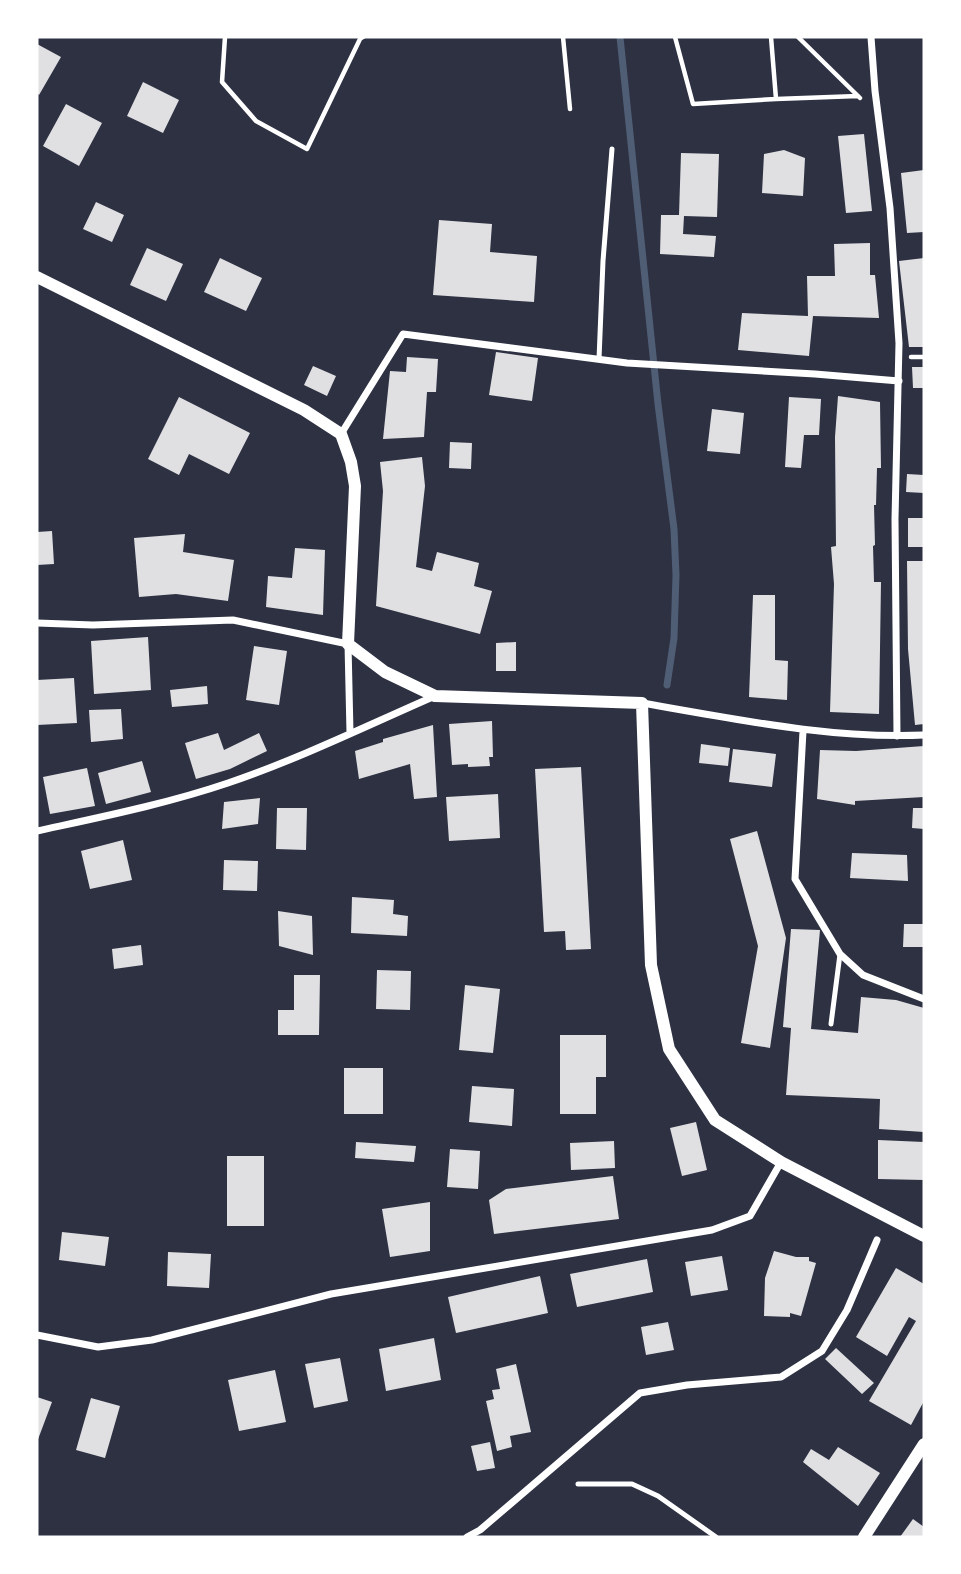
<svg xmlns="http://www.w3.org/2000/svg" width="961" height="1574" font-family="'DM Sans',sans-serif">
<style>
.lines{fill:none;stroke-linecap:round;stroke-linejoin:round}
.stream{stroke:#4f5d75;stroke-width:7}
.building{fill:#e0e0e3}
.path{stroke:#fff;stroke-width:4.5}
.service{stroke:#fff;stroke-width:5}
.minor{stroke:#fff;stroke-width:7}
.tertiary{stroke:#fff;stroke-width:12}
</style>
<rect width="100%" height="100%" fill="#2d3142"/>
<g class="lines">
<path class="stream" d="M620 37 658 404 674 529 676 575 674 638 667 685"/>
</g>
<path class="building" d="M37 44 61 57 39 95 37 93Z
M143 82 179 100 163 133 127 116Z
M66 104 102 123 79 166 43 146Z
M864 134 872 211 846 213 838 136Z
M784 150 805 158 803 196 762 193 764 154Z
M681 153 719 154 717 217 684 216 683 234 716 236 714 257 660 254 661 215H679Z
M924 170V232L907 233 901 173Z
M96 202 124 215 112 242 83 229Z
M439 220 492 224 490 252 537 256 534 302 433 295Z
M870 243V275H875L879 318 813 316 809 356 738 350 742 313 808 316 807 276H835L834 244Z
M147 248 183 264 166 301 130 285Z
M220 258 262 278 246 311 204 292Z
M924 258V347H909L899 261Z
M496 352 538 358 532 401 489 395Z
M407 357 438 359 436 392H427L424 437 383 439 390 371 406 372Z
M313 366 336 376 327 396 304 385Z
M912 367H924V388H913Z
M838 396 880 402 881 468H877L876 505H874L875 545 873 546 874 582H881L879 714 830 712 834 584 831 547 836 546 835 437Z
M179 397 250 433 229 474 189 454 179 475 148 459Z
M789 397 821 399 819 435H804L801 468 785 467Z
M712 409 744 413 740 454 707 451Z
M450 442 472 443 471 469 449 468Z
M422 457 425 486 416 567 432 571 437 552 479 563 474 586 492 591 480 634 376 606 383 491 380 462Z
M907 474 924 475V493L906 492Z
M908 518H924V547H908Z
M52 531 54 564 37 565V532Z
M185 534 183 552 234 560 228 601 176 594 139 597 134 538Z
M295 548 325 550 323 615 266 607 268 576 292 578Z
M907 561H924V724L915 725 908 649Z
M753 595H775V660L788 661 787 700 749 697Z
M148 637 151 690 94 694 91 641Z
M516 642V671H496V643Z
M254 646 287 651 279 705 246 700Z
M74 678 77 723 37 725V680Z
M207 686 208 704 172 707 170 690Z
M121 709 123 739 91 742 89 710Z
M492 721 493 757H489L490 766 468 767V764L452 765 449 724Z
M433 725 437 797 414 799 410 764 359 779 355 751 383 742V739Z
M218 733 224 750 259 733 267 751 230 769 196 779 185 743Z
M701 744 730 748 728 766 699 763Z
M924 746V797L855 801V805L817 799 820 750 856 751Z
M733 749 776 754 772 787 729 782Z
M142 761 151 792 106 804 98 773Z
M581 767 591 949 566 950 565 931 544 932 535 769Z
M87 768 95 806 50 814 43 777Z
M498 794 500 838 449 841 446 797Z
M260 798 258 824 222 829 224 802Z
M277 808H307L306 850 276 849Z
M913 808H924V829L912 828Z
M757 831 786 938 770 1048 741 1043 758 946 730 839Z
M123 840 132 880 90 889 81 851Z
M852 853 907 855 908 881 850 878Z
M224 860 258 861 257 891 223 890Z
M352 897 394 900 393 914 408 916 407 936 351 933Z
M278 911 312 916 313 955 279 946Z
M904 924H924V947H903Z
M791 929 820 930 811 1029 858 1033 861 997 896 1000 924 1008V1132L879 1129 880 1099 786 1095 791 1028 783 1027Z
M141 945 143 965 114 969 112 949Z
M377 970 411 971 410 1010 376 1009Z
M294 975H320L319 1035H278V1010H294Z
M465 985 500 989 493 1053 459 1050Z
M560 1035H606V1077H596V1114H560Z
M344 1068H383V1114H344Z
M472 1086 514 1089 512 1126 469 1122Z
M696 1122 707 1170 682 1176 670 1128Z
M878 1140 924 1142V1180L878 1179Z
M614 1141 615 1168 571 1170 570 1143Z
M356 1142 416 1146 414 1162 355 1158Z
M450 1149 480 1151 478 1189 447 1187Z
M227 1156H264V1226H227Z
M613 1176 619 1219 494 1234 489 1200 506 1189Z
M430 1202V1251L390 1257 382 1209Z
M62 1232 109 1237 105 1266 59 1260Z
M774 1251 796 1257H809V1261L816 1263 801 1316 790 1313V1317L764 1316 765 1278Z
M168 1252 211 1254 209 1288 167 1286Z
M722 1256 728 1290 691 1296 685 1262Z
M647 1259 653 1292 577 1307 570 1274Z
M896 1268 924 1284V1401L911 1425 869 1401 916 1321 909 1317 887 1356 856 1337Z
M540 1276 548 1313 456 1333 448 1297Z
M668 1322 674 1350 646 1355 641 1327Z
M434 1338 441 1380 386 1391 379 1349Z
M836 1348 874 1383 862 1394 825 1359Z
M340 1358 348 1401 314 1408 305 1364Z
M516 1364 531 1432 510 1436 512 1447 497 1451 486 1401 494 1399 492 1390 500 1389 496 1369Z
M275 1370 286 1422 239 1431 228 1380Z
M37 1397 52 1402 37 1442Z
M91 1398 120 1406 105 1458 76 1450Z
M490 1442 495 1468 477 1471 471 1446Z
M838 1447 880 1473 858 1506 803 1462 811 1449 829 1460Z
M913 1519 924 1527V1537H900Z"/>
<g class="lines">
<path class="path" d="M225 37 222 82 256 121 307 149 360 39 363 37
M563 37 570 109
M675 37 693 104 776 99 771 37
M798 37 860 98
M776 99 858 96
M911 357H924"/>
<path class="service" d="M599 359 603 261 612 149
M831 1024 840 954
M578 1484H632L658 1496 716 1537"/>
<path class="minor" d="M871 37 875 91 890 208 899 343 895 519 897 736
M341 434 403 334 627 363 815 374 899 381
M37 623 93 625 233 620 348 644 350 733
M642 703C736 719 829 739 924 735
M803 731 795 879 840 954 863 975 924 999
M37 831C101 817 166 804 228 783 299 759 366 726 435 696
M37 1335 98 1347 152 1340 331 1294 712 1230 750 1216 781 1162
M467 1537 480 1530 640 1393 687 1385 781 1377 822 1351 847 1310 877 1240"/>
<path class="tertiary" d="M37 277 304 410 341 434 351 462 355 486 348 644 385 672 435 696 642 703 651 965 669 1049 715 1120 781 1162 924 1236
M864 1537 924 1444"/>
</g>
<rect width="961" height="1574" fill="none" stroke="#ffffff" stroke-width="77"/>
</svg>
